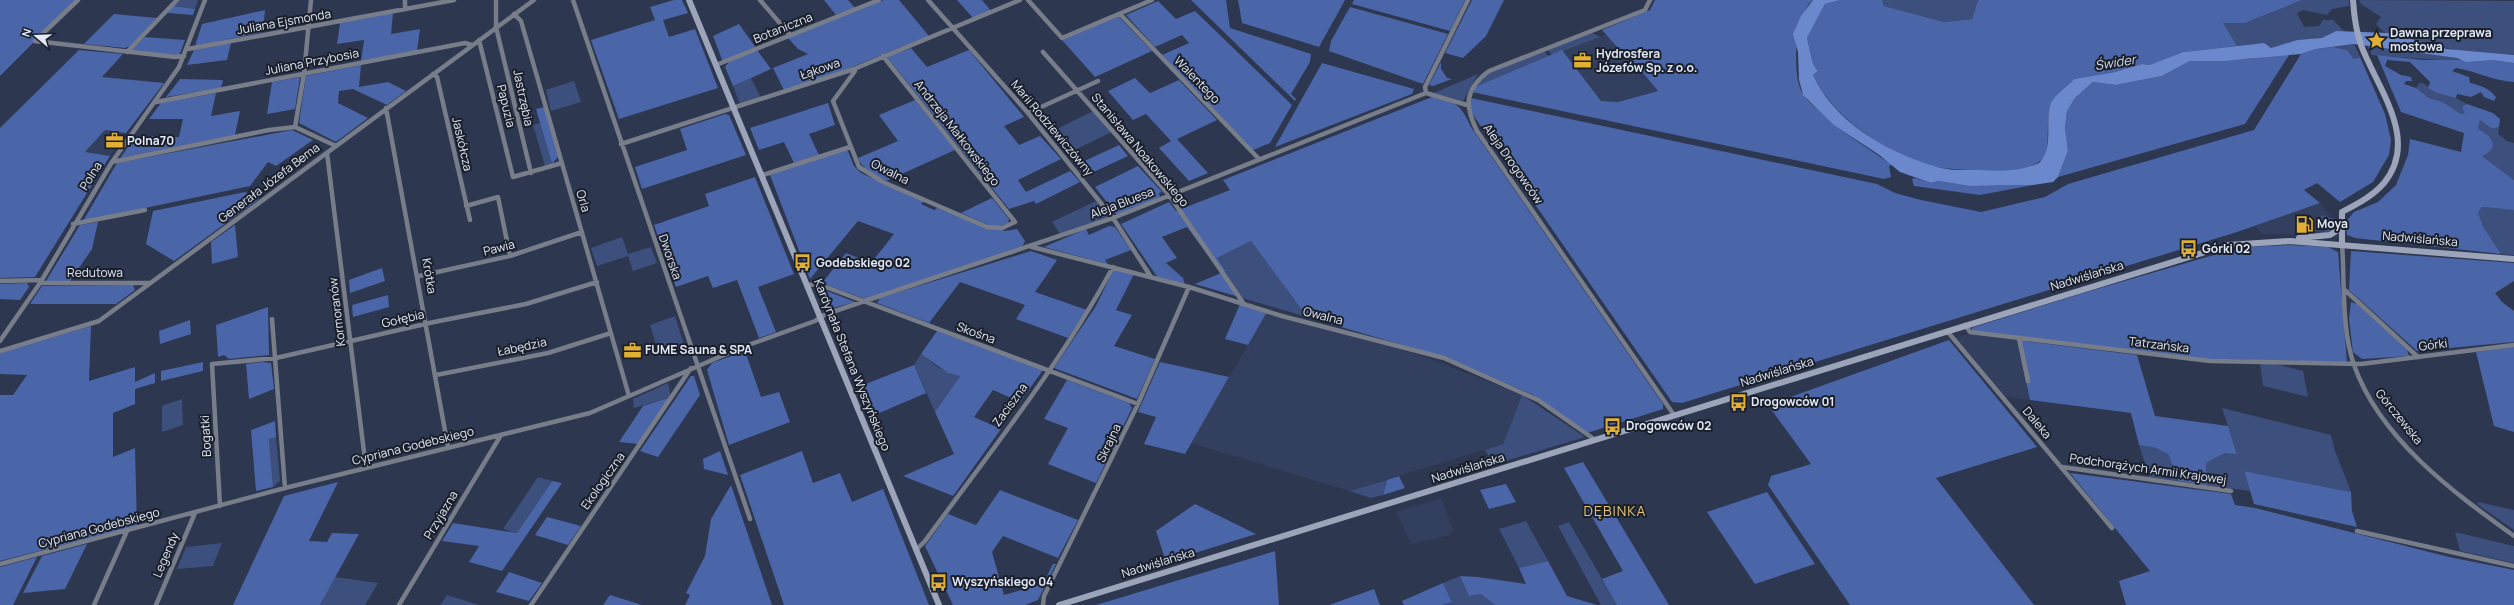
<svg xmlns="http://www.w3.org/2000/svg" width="2514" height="605" font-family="Manrope,sans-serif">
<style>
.built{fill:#333f5e}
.green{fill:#3d4f7c}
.forest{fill:#4a65a8}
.water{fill:#6b88cd}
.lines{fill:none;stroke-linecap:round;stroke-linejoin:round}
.street{stroke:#787d8a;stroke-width:4.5}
.secondary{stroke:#9ba4b9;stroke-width:6}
.labels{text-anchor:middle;stroke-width:4;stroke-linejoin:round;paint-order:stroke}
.street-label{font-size:12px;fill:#e2eafa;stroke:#1a1f2a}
.poi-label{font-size:12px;font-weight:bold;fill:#e2eafa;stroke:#1a1f2a;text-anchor:start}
.water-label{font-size:13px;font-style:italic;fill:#d4ddf0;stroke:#1a1f2a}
.quarter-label{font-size:14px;letter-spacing:1px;fill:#e4c379;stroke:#1a1f2a}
</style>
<rect width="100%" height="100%" fill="#2d3750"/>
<path class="built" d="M1607 34 1618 48 1624 50 1658 91 1618 102 1601 101 1562 50Z
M105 130 126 133 110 156 84 153Z
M2320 203 2330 216 2322 217 2324 232 2308 235 2262 234 2255 226Z
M1267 312 1426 357 1522 395 1503 444 1349 491 1191 443Z
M1970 333 2017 340 2030 400 2006 397 1956 338Z
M1441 498 1453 530 1450 535 1411 544 1396 512Z"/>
<path class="green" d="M179 0H198L195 9 174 6Z
M1882 0H1978L1972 19 1944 22 1884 6Z
M2302 0H2349V6L2332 9 2327 15 2303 10 2297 13 2304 27 2319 26 2323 20H2333L2345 32 2336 31 2323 38 2297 40 2271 48 2256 44 2237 46 2222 23H2245Z
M2359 0 2514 1V55L2456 50 2427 44 2384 32 2376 24 2381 17 2361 4Z
M1592 33 1600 37 1552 55 1547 49Z
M2354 44 2360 57 2354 59 2343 49 2333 47Z
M2367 45 2457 58 2466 62 2372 55Z
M1544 51 1548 56 1475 87 1491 71Z
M1478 74 1463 101 1434 93Z
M751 78 761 98 740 104 733 86Z
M574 81 581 102 551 111 546 90Z
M2419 83H2423L2437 93 2448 94 2467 104 2463 107 2466 113 2461 114 2443 102 2429 98 2416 88Z
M1093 111 1112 132 1066 154 1049 133Z
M2480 120 2492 129 2499 127 2498 134 2507 141 2514 143V180L2482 156 2478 129Z
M540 123 552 164 545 166 533 125Z
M1096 201 1110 217 1061 235 1052 222Z
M2482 207 2514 210V255L2501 254 2484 228 2478 213Z
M2322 215 2335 219V228L2331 233 2316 234 2325 231 2320 217Z
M622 237 628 254 651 247 657 263 633 271 628 256 597 266 591 248Z
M1251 241 1307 317 1239 297 1221 273 1226 270 1217 258Z
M675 316 685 348 660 357 650 325Z
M921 354 939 368 960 376 935 412 914 365Z
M2260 364H2276L2303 371 2308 397 2263 386Z
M668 383 671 397 634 408 633 399Z
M1522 395 1585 437 1499 463 1496 460 1492 462 1485 450 1503 444Z
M182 399 183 425 162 432V406Z
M2222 408 2331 435 2335 451 2351 492 2244 471 2250 491 2207 485 2206 463 2225 453H2237Z
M276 437 280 481 273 487 269 439Z
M2139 445 2156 448 2168 454 2179 481 2149 477Z
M538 477 552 481 517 533 503 529Z
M1387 480 1383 495 1371 498 1349 491Z
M2478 502 2514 510V530L2477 504Z
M1526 521 1548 561 1519 568 1499 529Z
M1569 522 1617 605H1601L1558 526Z
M2455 532 2514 546V563L2460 551Z
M222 543 213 566 177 569 186 547Z
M1460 576 1469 596 1481 594 1495 605H1442L1452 602 1443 583Z
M335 577 378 583 365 605H320Z
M447 595 479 605H440Z"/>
<path class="forest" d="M0 0H76L0 76Z
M674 0H682L688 13 663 20 669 37 695 29 718 88 619 119 591 40 655 20 650 7Z
M824 0H848L855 8 836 15Z
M884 0H899L929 36 837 73 784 90 773 68 808 54 798 49 789 39H785Z
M957 0H982L991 11 973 18Z
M1191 0H1226L1230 28 1311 54 1310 62 1291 94 1296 99 1295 101Z
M1238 0H1345L1319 47 1242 23Z
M1354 0H1465L1450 31 1352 4Z
M1472 0H1504L1486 36 1463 58 1445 53Z
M1655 0H1813C1795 14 1791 76 1803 94 1811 107 1828 114 1835 126L1892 165 1889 166 1891 177 1884 179 1472 92 1475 87 1562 50 1601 101 1618 102 1658 91 1624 50 1618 48 1602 30 1650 10Z
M1840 0H1882L1884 6 1944 22 1972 19 1978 0H2302L2245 23H2223L2237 46 2183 52 2149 65 2142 64 2115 72 2074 79C2068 87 2059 91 2054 98 2044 113 2051 140 2045 157 2028 173 2003 172 1982 171 1966 169 1951 170 1936 167 1890 156 1833 119 1813 75L1818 71 1813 64 1807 38 1825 4Z
M1158 1 1176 19 1195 11 1292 105 1270 143 1253 150 1162 55 1189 43 1182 35 1155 47 1126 15Z
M174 6 195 9 193 15 167 13Z
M1350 7 1448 34 1423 84 1329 51 1331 41Z
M265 10 263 32 195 46 202 24Z
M393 13 391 34 420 29 417 51 361 61 364 40 337 44 340 23Z
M114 14 157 18 130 46 125 48 84 44Z
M1118 16 1152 51 1095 77 1062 40Z
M739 24 756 48 723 62 713 36Z
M145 37 185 40 179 56 130 51Z
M231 43 227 60 187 65 194 50Z
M2333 47 2347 50 2354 59 2360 57 2385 114 2391 140 2389 155 2373 182 2340 202 2317 183 2304 190 2320 203 2237 232 1682 403 1672 402 1471 112V98L1877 184 1895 193 1921 200 1981 212 2045 197 2068 184 2254 130 2301 54 2316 49Z
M911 48 927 67 969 50 1024 117 1004 126 1019 145 1040 136 1061 159 1018 180 1026 192 1070 171 1080 182 1036 204 1034 201 1009 209 887 57Z
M79 50 123 54 102 77 164 83 126 133 105 130 85 152 110 156 35 277 0 278V128Z
M757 50 771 69 733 86 725 67 729 62Z
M2276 55H2289L2245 124 2058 177 2068 151 2065 128 2067 111 2075 98 2093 82 2116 85 2162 76 2190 61 2249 59Z
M2377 55 2423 60H2491L2514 63V82C2493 81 2476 71 2456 68L2452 71 2469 77 2470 83C2480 85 2490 89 2496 97L2494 101 2484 97 2481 92 2471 97 2457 94 2456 98 2437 93 2428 88 2430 82 2410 62 2387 60 2385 66 2401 75 2411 77 2412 81H2406L2404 84 2416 88 2429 98 2443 102 2461 114 2465 113 2462 107 2467 104 2493 113 2500 119 2499 127 2492 129 2480 120 2478 129C2492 136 2501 148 2482 156L2514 180V210L2482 207 2478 213 2484 228 2501 254 2355 238 2347 235 2345 223 2354 212 2378 202 2396 185 2408 155 2410 139 2461 152 2464 133 2401 112Z
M1441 62V69L1447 78 1452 79 1433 86 1429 85Z
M1322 63 1414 89 1412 94 1275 147Z
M361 65 359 87 388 82 406 91 387 105 353 89 339 91 338 103 368 118 336 142 299 123 306 76Z
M300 77 295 109 267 114 272 82Z
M1135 78 1150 93 1179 80 1217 120 1177 139 1208 173 1189 181 1159 148 1171 141 1146 114 1133 120 1108 91Z
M180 79 223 80 221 88 166 97Z
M216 93 211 116 240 111 235 135 120 158 136 136 179 137 183 119H149L161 103Z
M1432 97C1458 104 1459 102 1471 127L1663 404V409L1587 433 1533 395 1450 359 1307 317 1251 241 1217 258 1226 271 1221 273 1239 297 1195 284 1221 273 1187 227 1162 237 1177 258 1166 263 1183 278 1185 285 1158 278 1121 224 1169 202 1176 211 1230 190 1223 180Z
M915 100 955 150 886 181C876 175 862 170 858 158L898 141 879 115Z
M828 103 835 125 809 134 819 155 794 163 784 142 759 150 750 128Z
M544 107 558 157 552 164 536 109Z
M725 114 729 115 746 155 642 189 635 167 687 150 680 129Z
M292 130 313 140 276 166 268 162 250 186 83 221 117 163Z
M1119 145 1128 156 1085 176 1076 165Z
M847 149 854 166 861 173 924 201 921 204 934 210 937 208 970 221 1005 231 1017 229 1025 241 1022 247 865 299 822 283 846 253 871 263 894 234 858 221 810 279 770 175Z
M1138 166 1162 192 1159 193 1160 197 1117 215 1095 187Z
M755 177 794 274 758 287 776 332 759 338 737 280 713 288 708 276 676 287 654 225 709 206 705 194Z
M1915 178 1931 183 1938 181 1970 186 2033 185 1980 195 1914 186 1912 179Z
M245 192 259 199 174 261 146 244 153 211Z
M992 198 1009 219 1008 223 995 228 961 213Z
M98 222 92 249 70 281H46L80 225Z
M235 225 238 257 212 264 211 242Z
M1109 226 1115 227 1131 250 1105 260 1108 264 1044 247 1086 229 1089 235Z
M2290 245 2328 247 2338 252 2347 362 2207 359 1973 331 1971 328 2090 291 2224 252 2247 247Z
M1031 251 1057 260 1035 292 1087 310 1068 338 1016 319 1025 305 960 282 929 323 877 303 880 298Z
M2351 251 2514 263V281L2495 293 2502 302 2514 311V342L2417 351 2349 290Z
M382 268 385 281 350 293 349 280Z
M1114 269 1134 274 1116 310 1132 315 1114 346 1155 359 1137 399 1054 368 1096 306Z
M27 283 29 287 20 300 0 299V284Z
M133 285 135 290 116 304H30L42 286Z
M817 287 855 302 826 310Z
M388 295 389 307 353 317 352 305Z
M2351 302 2357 304 2407 350 2409 356 2362 359 2353 352 2349 319Z
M1240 304 1267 312 1248 345 1225 339Z
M268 307 269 355 229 359 224 355 218 357 216 325Z
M190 320 191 334 160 344 159 331Z
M91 326 89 381 135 367V382L155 373V383L135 389V404L113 413V457L135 448 137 526 0 561V395H13L27 375 0 374V353Z
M937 331 1043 370 1020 402 993 390 974 417 1001 429 953 496 903 476 954 454 935 412 960 376 948 373 921 354Z
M1949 340 2037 447 1936 478 2034 605H1850L1768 485 1771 476 1811 464 1768 405Z
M2017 340 2137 355 2155 416 2228 426 2237 454 2225 453 2206 463 2207 485 2179 481 2168 454 2156 448 2139 445 2131 413 2030 400Z
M2514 347V432L2494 426 2476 352Z
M745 351 761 397 779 392 790 422 729 445 707 370 712 363Z
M203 362V371L161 381V371Z
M262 362 271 363 274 389 249 399 246 364Z
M1160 362 1229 377 1185 454 1144 444 1156 417 1138 412Z
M914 365 926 393 870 417 858 387Z
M691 376H694L700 395 658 457 640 451Z
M1067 380 1129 403 1132 408 1096 483 1048 464 1068 428 1044 419Z
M671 397 638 444 619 442 643 406Z
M275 421 276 437 269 439 273 487 256 491 251 430Z
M720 451 728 475 704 469 703 459Z
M802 451 813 483 840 473 852 502 883 489 929 605H784L740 475Z
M1583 462 1669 605H1617L1602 579 1623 571 1564 468Z
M2244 471 2351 492 2352 511 2357 527 2254 504Z
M2070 473 2231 494 2235 505 2255 508 2449 557 2514 570V605H2126L2119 581 2150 571Z
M1399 476 1405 488 1383 495 1387 480Z
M552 481 562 483 502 571 469 562 479 546 442 541 453 523 517 533Z
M338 482 309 541 327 542 332 533 359 534 320 605H233L284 496Z
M1506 484 1516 502 1489 509 1480 490Z
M731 485 772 605H685L690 595 686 593 705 556 711 519Z
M1000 490 1078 520 1058 558 1003 536 992 552 1004 595 1043 584 1053 564H1056L1038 600 1025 605H953L925 546 948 514 976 525Z
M1767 492 1815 564 1755 584 1707 512Z
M1195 504 1256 534 1166 562 1156 531Z
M547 517 581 526 568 545 535 535Z
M87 544 65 589 23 593 42 556Z
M1275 551 1279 605H1096Z
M37 557 13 605H0V567Z
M1548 561 1567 596 1597 605H1495L1481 594 1469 596 1460 576 1478 577 1526 584 1519 568Z
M509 572 542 583 529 601 496 592Z
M1443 583 1452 602 1442 605H1404L1402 601Z
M1374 589 1380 605H1329Z
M610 595 642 605H603Z"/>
<path class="water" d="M1813 0H1840L1825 4 1807 38 1813 64 1818 71 1813 75C1834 122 1887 152 1934 166 1949 171 1964 170 1980 170 2001 171 2019 172 2039 163 2054 148 2045 125 2050 106 2053 94 2067 88 2074 79L2115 72 2142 64 2149 65 2183 52 2256 44 2264 43 2271 48 2297 40 2322 38 2336 31 2389 33 2447 49 2514 55V63L2491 60 2466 62 2457 58 2354 44 2316 49 2301 54 2223 61H2190L2162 76 2116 85 2093 82 2075 98 2067 111 2065 128 2068 151 2058 177 2053 182 2033 185 1970 186 1938 181 1931 183 1900 172 1878 154 1835 126 1803 95 1799 80 1798 52 1793 34 1801 16Z"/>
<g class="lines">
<path class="street" d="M405 0V9
M496 0V27L531 173
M573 0 750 519
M760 0 790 35
M928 0 1028 113 1113 218 1151 277
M1028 0 1062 38 1152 0
M1650 0 1645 10 1489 71C1465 89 1464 105 1477 131L1674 415
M514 14 521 21 629 396
M1120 14 1259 159
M479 40 513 177 562 163
M35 41 175 57 184 56
M35 41 78 0
M188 49 454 0
M127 52 177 0
M1043 52 1169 195 1244 304
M716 65 879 0
M854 69 855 71 833 101 859 167 883 182 987 227 1002 228 1015 222 883 56
M433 74 437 77 470 220
M156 102 465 43 472 45
M1467 105 1426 93 1425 87 1468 0
M386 108 448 447
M1028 113 1098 81
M295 127 304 74 311 0
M621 144 854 69 1020 0
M327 153 366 468
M112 162 269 130 295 127 336 146
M763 175 850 147
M466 206 498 197 510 256
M73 224 145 210
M2342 244C2345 283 2341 327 2354 365 2380 439 2453 492 2514 536
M1032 247 1189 287 1282 316 1444 358 1538 400 1594 439
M419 276 510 256 582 232
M0 281 42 280
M40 283H150
M807 285 818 284 1138 404
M2346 291 2418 357
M272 319 285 488
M1965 325 1970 332 2210 361 2361 364 2514 345
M1947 331 2112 528
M2019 338 2028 381
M0 341 40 283 112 162 179 67 205 0
M0 351 99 321 534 0
M436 375 548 353 611 333
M2062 467 2231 491
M220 506 212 364 276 358 434 322 526 304 597 282
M2357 531 2514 566
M916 550 925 541C990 452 1060 365 1113 267
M0 564 285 488 590 413 740 348 815 321 826 314 1113 218 1426 93
M94 605 127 531
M156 605 195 513
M399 605 501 435
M531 605 691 368
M1043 605 1044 596 1138 404 1189 287"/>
<path class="secondary" d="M689 0 939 605
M2299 238 2330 235 2341 228
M2342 244V212C2357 204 2373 196 2384 183 2420 139 2377 88 2361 45 2356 31 2354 15 2353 0
M1059 605 2228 245 2290 241 2514 259"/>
</g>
<defs>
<symbol id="sight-bare" viewBox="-9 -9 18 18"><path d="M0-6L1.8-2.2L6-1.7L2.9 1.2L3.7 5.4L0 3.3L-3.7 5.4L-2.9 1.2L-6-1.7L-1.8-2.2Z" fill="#e0b034" stroke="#1a1f2a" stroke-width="2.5" paint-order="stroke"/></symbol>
<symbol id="office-bare" viewBox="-9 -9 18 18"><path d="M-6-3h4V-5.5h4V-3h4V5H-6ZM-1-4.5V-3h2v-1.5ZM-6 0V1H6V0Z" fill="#e0b034" stroke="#1a1f2a" stroke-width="2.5" paint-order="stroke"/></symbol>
<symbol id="fuel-bare" viewBox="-9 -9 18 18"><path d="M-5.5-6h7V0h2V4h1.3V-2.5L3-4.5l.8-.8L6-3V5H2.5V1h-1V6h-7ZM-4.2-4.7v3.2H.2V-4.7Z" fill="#e0b034" stroke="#1a1f2a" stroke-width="2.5" paint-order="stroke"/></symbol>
<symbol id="bus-bare" viewBox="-9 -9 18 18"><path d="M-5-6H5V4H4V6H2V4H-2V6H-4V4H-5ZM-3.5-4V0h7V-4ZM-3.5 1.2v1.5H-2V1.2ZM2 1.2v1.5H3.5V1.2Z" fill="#e0b034" stroke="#1a1f2a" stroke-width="2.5" paint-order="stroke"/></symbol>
</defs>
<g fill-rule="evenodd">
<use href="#sight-bare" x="2364" y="28" width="25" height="25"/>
<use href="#office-bare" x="1570" y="48" width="25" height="25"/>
<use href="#office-bare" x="102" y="128" width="25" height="25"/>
<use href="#fuel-bare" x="2292" y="212" width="25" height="25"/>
<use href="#bus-bare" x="2176" y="236" width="25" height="25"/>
<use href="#bus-bare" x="790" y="250" width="25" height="25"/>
<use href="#office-bare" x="620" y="338" width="25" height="25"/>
<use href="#bus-bare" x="1726" y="390" width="25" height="25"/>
<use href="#bus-bare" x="1600" y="414" width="25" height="25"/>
<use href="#bus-bare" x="926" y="570" width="25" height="25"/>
</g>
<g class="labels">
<g class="street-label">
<text transform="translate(284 22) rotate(-10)" y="4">Juliana Ejsmonda</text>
<text transform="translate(783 28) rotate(-22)" y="4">Botaniczna</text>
<text transform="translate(312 62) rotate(-11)" y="4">Juliana Przybosia</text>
<text transform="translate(820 69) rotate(-19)" y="4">Łąkowa</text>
<text transform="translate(1197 80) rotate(46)" y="4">Walentego</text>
<text transform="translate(523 98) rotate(78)" y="4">Jastrzębia</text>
<text transform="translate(506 106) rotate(76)" y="4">Papuzia</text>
<text transform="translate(1052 128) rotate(50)" y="4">Marii Rodziewiczówny</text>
<text transform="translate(957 133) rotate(52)" y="4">Andrzeja Małkowskiego</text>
<text transform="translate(462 144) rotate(77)" y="4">Jaskółcza</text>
<text transform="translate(1140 150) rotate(50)" y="4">Stanisława Noakowskiego</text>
<text transform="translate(1513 164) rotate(55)" y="4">Aleja Drogowców</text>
<text transform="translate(890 172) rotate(27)" y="4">Owalna</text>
<text transform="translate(91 176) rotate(-58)" y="4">Polna</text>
<text transform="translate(269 183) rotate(-37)" y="4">Generała Józefa Bema</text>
<text transform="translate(583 201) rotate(74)" y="4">Orla</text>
<text transform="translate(1122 203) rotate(-21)" y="4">Aleja Bluesa</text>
<text transform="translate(2420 239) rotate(5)" y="4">Nadwiślańska</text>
<text transform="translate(499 248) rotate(-14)" y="4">Pawia</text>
<text transform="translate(670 257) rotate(71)" y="4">Dworska</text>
<text x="95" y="277">Redutowa</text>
<text transform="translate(429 276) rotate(80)" y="4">Krótka</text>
<text transform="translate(2087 276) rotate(-17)" y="4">Nadwiślańska</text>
<text transform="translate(337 312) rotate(-97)" y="4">Kormoranów</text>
<text transform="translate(1323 316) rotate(14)" y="4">Owalna</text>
<text transform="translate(403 319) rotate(-13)" y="4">Gołębia</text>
<text transform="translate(976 333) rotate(20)" y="4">Skośna</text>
<text transform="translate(2159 345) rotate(7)" y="4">Tatrzańska</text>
<text transform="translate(2433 345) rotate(-7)" y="4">Górki</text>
<text transform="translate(522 347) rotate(-12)" y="4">Łabędzia</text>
<text transform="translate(852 365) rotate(68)" y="4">Kardynała Stefana Wyszyńskiego</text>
<text transform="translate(1777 372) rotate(-17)" y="4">Nadwiślańska</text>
<text transform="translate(1010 405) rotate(-54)" y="4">Zaciszna</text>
<text transform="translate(2399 417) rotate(51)" y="4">Górczewska</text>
<text transform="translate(2037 423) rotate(50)" y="4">Daleka</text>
<text transform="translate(206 436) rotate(-93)" y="4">Bogatki</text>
<text transform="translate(1109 443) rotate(-65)" y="4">Skrajna</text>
<text transform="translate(413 446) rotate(-14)" y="4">Cypriana Godebskiego</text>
<text transform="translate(1468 468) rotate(-17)" y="4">Nadwiślańska</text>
<text transform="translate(2148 469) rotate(8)" y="4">Podchorążych Armii Krajowej</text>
<text transform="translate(603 481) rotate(-55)" y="4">Ekologiczna</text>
<text transform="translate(441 515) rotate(-59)" y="4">Przyjazna</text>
<text transform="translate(99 528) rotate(-15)" y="4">Cypriana Godebskiego</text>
<text transform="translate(166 555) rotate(-67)" y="4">Legendy</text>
<text transform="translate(1158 563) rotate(-17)" y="4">Nadwiślańska</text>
</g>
<g class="poi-label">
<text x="2390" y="37">Dawna przeprawa<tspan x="2390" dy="14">mostowa</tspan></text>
<text x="1596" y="58">Hydrosfera<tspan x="1596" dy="14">Józefów Sp. z o.o.</tspan></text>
<text x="127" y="145">Polna70</text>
<text x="2317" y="228">Moya</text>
<text x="2202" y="253">Górki 02</text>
<text x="816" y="267">Godebskiego 02</text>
<text x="645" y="354">FUME Sauna &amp; SPA</text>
<text x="1751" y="406">Drogowców 01</text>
<text x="1626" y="430">Drogowców 02</text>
<text x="952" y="586">Wyszyńskiego 04</text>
</g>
<g class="water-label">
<text transform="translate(2115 62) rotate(-9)" y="5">Świder</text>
</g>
<g class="quarter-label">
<text x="1615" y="516">DĘBINKA</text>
</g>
</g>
<g transform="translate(36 36) rotate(289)" stroke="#1a1f2a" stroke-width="3" paint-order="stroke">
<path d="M0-3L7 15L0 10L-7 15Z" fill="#e2eafa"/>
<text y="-6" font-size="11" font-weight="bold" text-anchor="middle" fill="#e2eafa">N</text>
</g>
</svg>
